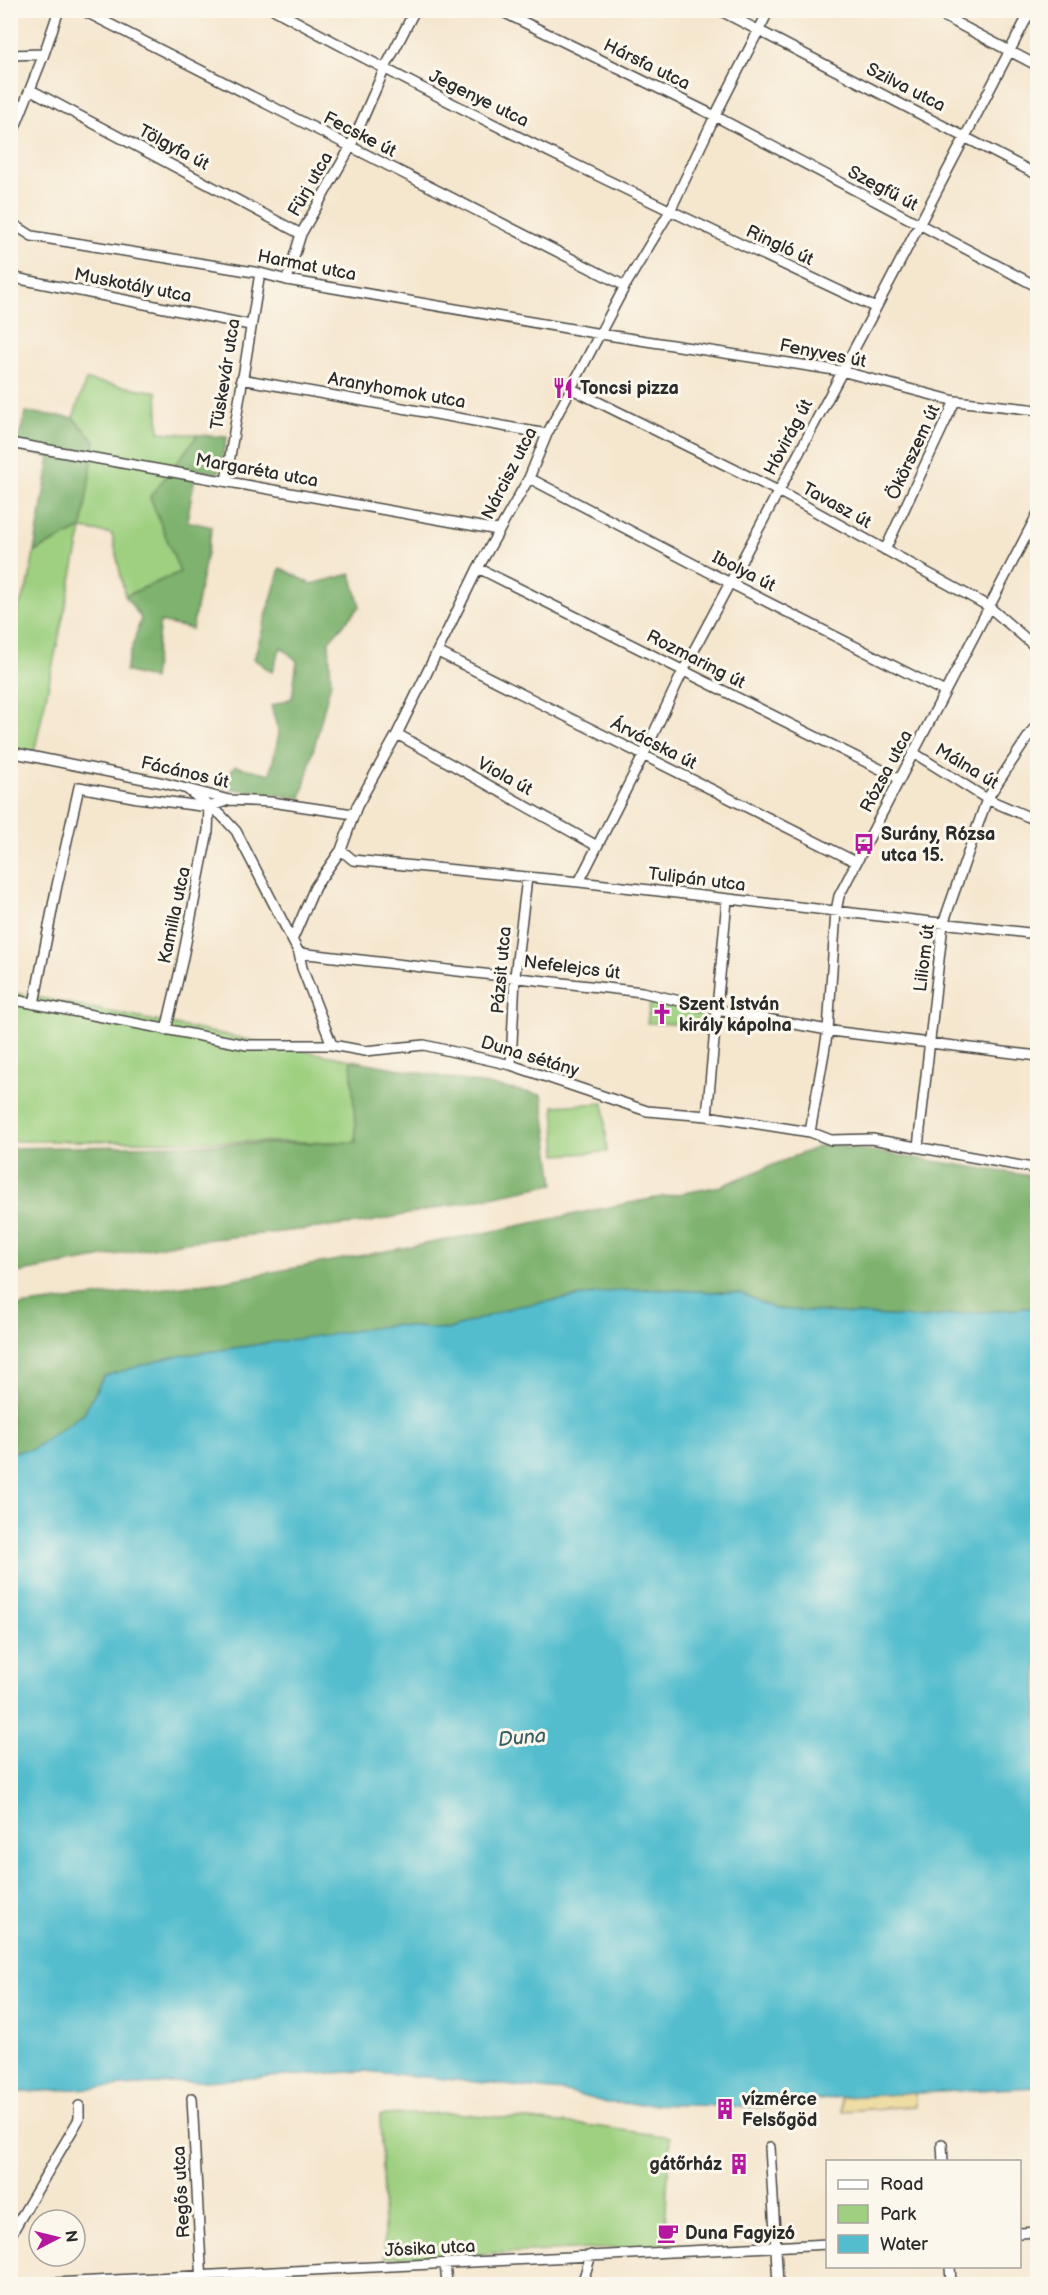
<svg xmlns="http://www.w3.org/2000/svg" width="1048" height="2295" font-family="'Balsamiq Sans',sans-serif">
<style>
.green{fill:#9ed080;stroke:#647e56;stroke-width:1.5}
.forest{fill:#7eb26e;stroke:#546e4c;stroke-width:1.5}
.sand{fill:#eeda9e;stroke:#8c8264;stroke-width:1.5}
.water{fill:#53bdce;stroke:#3f747c;stroke-width:1.5}
.lines{fill:none;stroke-linecap:round;stroke-linejoin:round}
.minor-casing{stroke:#494743;stroke-width:12}
.minor{stroke:#fff;stroke-width:9}
.labels{text-anchor:middle;stroke-width:6;stroke-linejoin:round;paint-order:stroke}
.street-label{font-size:18px;fill:#2b2b2b;stroke:#fbf7ec}
.poi-label{font-size:18px;font-weight:bold;fill:#2b2b2b;stroke:#fbf7ec;text-anchor:start}
.water-label{font-size:20px;font-style:italic;fill:#395e64;stroke:#fbf7ec}
</style>
<rect width="100%" height="100%" fill="#fbf7ec"/>
<filter id="ink" filterUnits="userSpaceOnUse"><feTurbulence type="fractalNoise" baseFrequency=".0167" numOctaves="2"/><feDisplacementMap in="SourceGraphic" scale="12" xChannelSelector="R" yChannelSelector="G"/><feConvolveMatrix kernelMatrix="1 2 1 2 8 2 1 2 1" color-interpolation-filters="sRGB"/></filter>
<filter id="wash" filterUnits="userSpaceOnUse"><feTurbulence type="fractalNoise" baseFrequency=".008" numOctaves="4" result="noise"/><feDisplacementMap in="SourceGraphic" scale="24" xChannelSelector="R" yChannelSelector="G"/><feGaussianBlur stdDeviation="1.35" result="paint"/><feColorMatrix in="noise" values="0 0 0 0 0 0 0 0 0 0 0 0 0 0 0 0 0 1.4 0 .05"/><feComposite in="paint" operator="in"/></filter>
<g filter="url(#wash)">
<rect width="100%" height="100%" fill="#f5e6ce"/>
<path class="green" d="M86 380 157 392 159 432 198 435 150 497 180 572 125 596 112 534 82 529 34 753 11 747 10 702 13 697 10 694 11 626 29 582 34 552 82 528 95 441 73 418Z
M10 992 351 1060 357 1142 11 1141Z
M651 997 715 1012 714 1025 647 1023Z
M604 1103 607 1152 557 1155 554 1106Z
M452 2113 594 2126 670 2137 664 2246 385 2258 380 2115Z"/>
<path class="forest" d="M26 412 73 418 95 441 82 528 34 552 50 457 15 450Z
M198 435 227 437 219 473 196 470 187 521 212 527 192 629 160 622 153 679 125 671 141 618 125 596 180 572 150 497Z
M280 568 312 584 351 574 360 606 329 641 331 682 301 798 219 787 235 766 270 774 279 734 271 706 292 698 297 661 281 647 272 672 254 659Z
M351 1060 542 1095 554 1184 365 1223 184 1242 11 1274V1148L356 1142Z
M825 1144 1037 1177V1307L918 1318 775 1309 740 1293 650 1289 614 1291 514 1307 447 1330 393 1325 104 1376 84 1413 33 1449 11 1452V1307L224 1281 484 1233 624 1204 721 1186Z"/>
<path class="sand" d="M915 2093V2106L842 2111 841 2097Z"/>
<path class="water" d="M650 1289 740 1293 775 1309 918 1318 1037 1307V2087L841 2097 768 2107 607 2103 563 2091 365 2071 11 2093V1452L33 1449 84 1413 104 1376 172 1357 393 1325 447 1330 514 1307 614 1291Z"/>
</g>
<g filter="url(#ink)">
<g class="lines">
<defs>
<path id="minor" d="M82 10 625 286
M275 10C472 118 674 213 876 308
M499 10 715 116 1038 287
M719 10 1038 175
M769 10 715 116 670 211 625 286 547 434 529 478 478 568 397 734 357 806 341 850 353 860 579 882 1038 934
M932 10 1038 66
M10 55 44 54
M31 90 301 234
M10 140 44 54 59 10
M10 222 32 236 260 273 287 280 601 334 841 371 955 401 1038 410
M10 277 250 325
M287 280 301 234 350 148 384 70 415 10
M241 379 547 434
M572 389 778 491 988 606 1038 649
M10 443 498 530
M529 478 730 583 945 692
M226 481 260 273
M885 550 955 401
M478 568 900 779
M438 652 856 862
M397 734 597 846
M10 752 164 783 229 800 271 802 353 814
M914 753 987 799 1038 821
M188 790 221 815 236 831 299 953 642 992 717 1010 839 1032 1038 1056
M579 882 643 756 683 671 876 308 1031 10
M293 938 315 887 341 850
M299 953 302 968 332 1045
M10 999 247 1045H332L365 1051 424 1045 511 1065 647 1111 707 1116 810 1132 831 1140 872 1139 1038 1169
M34 1004 56 890 79 787 138 798 209 807 229 800
M166 1030 182 962 208 831 209 807
M511 1065 515 976 527 878
M707 1116 727 900
M810 1132 828 1030 836 911 839 896 1038 513
M918 1147 943 924 987 799 1038 722
M192 2098 202 2284
M942 2144 943 2162
M770 2147 778 2284
M1020 2233 1038 2232
M10 2236 79 2119V2106
M445 2263 447 2284
M950 2266 951 2284
M35 2284 828 2244
M582 2284 591 2255"/>
</defs>
<use href="#minor" class="minor-casing"/>
<use href="#minor" class="minor"/>
</g>
</g>
<defs>
<symbol id="restaurant-bare" viewBox="-9 -9 18 18"><path d="M-5-6h1v4h1v-4h1v4h1v-4h1v5L-1.5 .5V6h-2V.5L-5-1ZM5-6V6H3V1.5H1.5Q1.5-4 5-6Z" fill="#b5179e" stroke="#fbf7ec" stroke-width="2.5" paint-order="stroke"/></symbol>
<symbol id="bus-bare" viewBox="-9 -9 18 18"><path d="M-5-6H5V4H4V6H2V4H-2V6H-4V4H-5ZM-3.5-4V0h7V-4ZM-3.5 1.2v1.5H-2V1.2ZM2 1.2v1.5H3.5V1.2Z" fill="#b5179e" stroke="#fbf7ec" stroke-width="2.5" paint-order="stroke"/></symbol>
<symbol id="church-bare" viewBox="-9 -9 18 18"><path d="M-1.2-6h2.4v3.5h3.3v2.4h-3.3V6h-2.4V-.1h-3.3v-2.4h3.3Z" fill="#b5179e" stroke="#fbf7ec" stroke-width="2.5" paint-order="stroke"/></symbol>
<symbol id="building-bare" viewBox="-9 -9 18 18"><path d="M-4-6H4V6H1V3H-1V6H-4ZM-2.5-4.3h1.7v1.8h-1.7ZM.8-4.3h1.7v1.8H.8ZM-2.5-1h1.7V.8h-1.7ZM.8-1h1.7V.8H.8Z" fill="#b5179e" stroke="#fbf7ec" stroke-width="2.5" paint-order="stroke"/></symbol>
<symbol id="cafe-bare" viewBox="-9 -9 18 18"><path d="M-5.5-4.5H6V0H3Q3 3.5 0 3.5H-2.5Q-5.5 3.5-5.5 0ZM3-3.2v2h1.7v-2ZM-6 4.5H4V6H-6Z" fill="#b5179e" stroke="#fbf7ec" stroke-width="2.5" paint-order="stroke"/></symbol>
</defs>
<g fill-rule="evenodd">
<use href="#restaurant-bare" x="548" y="373" width="30" height="30"/>
<use href="#bus-bare" x="849" y="829" width="30" height="30"/>
<use href="#church-bare" x="647" y="999" width="30" height="30"/>
<use href="#building-bare" x="710" y="2094" width="30" height="30"/>
<use href="#building-bare" x="724" y="2149" width="30" height="30"/>
<use href="#cafe-bare" x="653" y="2218" width="30" height="30"/>
</g>
<g class="labels">
<g class="street-label">
<text transform="translate(647 64) rotate(26)" y="6">Hársfa utca</text>
<text transform="translate(906 87) rotate(27)" y="6">Szilva utca</text>
<text transform="translate(479 98) rotate(26)" y="6">Jegenye utca</text>
<text transform="translate(360 134) rotate(27)" y="6">Fecske út</text>
<text transform="translate(174 147) rotate(28)" y="6">Tölgyfa út</text>
<text transform="translate(310 184) rotate(-60)" y="6">Fürj utca</text>
<text transform="translate(883 188) rotate(28)" y="6">Szegfű út</text>
<text transform="translate(780 245) rotate(25)" y="6">Ringló út</text>
<text transform="translate(307 265) rotate(11)" y="6">Harmat utca</text>
<text transform="translate(133 285) rotate(11)" y="6">Muskotály utca</text>
<text transform="translate(823 353) rotate(11)" y="6">Fenyves út</text>
<text transform="translate(225 374) rotate(-81)" y="6">Tüskevár utca</text>
<text transform="translate(397 390) rotate(10)" y="6">Aranyhomok utca</text>
<text transform="translate(788 437) rotate(-62)" y="6">Hóvirág út</text>
<text transform="translate(913 452) rotate(-65)" y="6">Ökörszem út</text>
<text transform="translate(257 470) rotate(10)" y="6">Margaréta utca</text>
<text transform="translate(509 473) rotate(-63)" y="6">Nárcisz utca</text>
<text transform="translate(837 505) rotate(29)" y="6">Tavasz út</text>
<text transform="translate(744 571) rotate(27)" y="6">Ibolya út</text>
<text transform="translate(696 659) rotate(27)" y="6">Rozmaring út</text>
<text transform="translate(654 743) rotate(27)" y="6">Árvácska út</text>
<text transform="translate(967 766) rotate(31)" y="6">Málna út</text>
<text transform="translate(886 771) rotate(-62)" y="6">Rózsa utca</text>
<text transform="translate(185 772) rotate(13)" y="6">Fácános út</text>
<text transform="translate(505 776) rotate(29)" y="6">Viola út</text>
<text transform="translate(697 879) rotate(7)" y="6">Tulipán utca</text>
<text transform="translate(174 915) rotate(-78)" y="6">Kamilla utca</text>
<text transform="translate(924 958) rotate(-83)" y="6">Liliom út</text>
<text transform="translate(572 967) rotate(7)" y="6">Nefelejcs út</text>
<text transform="translate(501 970) rotate(-85)" y="6">Pázsit utca</text>
<text transform="translate(530 1056) rotate(17)" y="6">Duna sétány</text>
<text transform="translate(181 2192) rotate(-93)" y="6">Regős utca</text>
<text transform="translate(430 2248) rotate(-3)" y="6">Jósika utca</text>
</g>
<g class="poi-label">
<text x="580" y="394">Toncsi pizza</text>
<text x="881" y="840">Surány, Rózsa<tspan x="881" dy="21">utca 15.</tspan></text>
<text x="679" y="1010">Szent István<tspan x="679" dy="21">király kápolna</tspan></text>
<text x="742" y="2105">vízmérce<tspan x="742" dy="21">Felsőgöd</tspan></text>
<text x="722" y="2170" text-anchor="end">gátőrház</text>
<text x="685" y="2239">Duna Fagyizó</text>
</g>
<g class="water-label">
<text transform="translate(522 1737) rotate(-5)" y="7">Duna</text>
</g>
</g>
<rect width="1048" height="2295" fill="none" stroke="#fbf7ec" stroke-width="36"/>
<rect x="826" y="2160" width="195" height="108" fill="#fbf7ec" stroke="#a8a59f" stroke-width="1.5"/>
<rect x="838" y="2180" width="30" height="9" fill="#ffffff" stroke="#a8a59f" stroke-width="1.5"/>
<text x="880" y="2190" font-size="18" fill="#2b2b2b">Road</text>
<rect x="838" y="2205" width="30" height="18" fill="#9ed080" stroke="#a8a59f" stroke-width="1.5"/>
<text x="880" y="2220" font-size="18" fill="#2b2b2b">Park</text>
<rect x="838" y="2235" width="30" height="18" fill="#53bdce" stroke="#a8a59f" stroke-width="1.5"/>
<text x="880" y="2250" font-size="18" fill="#2b2b2b">Water</text>
<g transform="translate(57 2238) rotate(83)"><circle r="28" fill="#fbf7ec" stroke="#a8a59f" stroke-width="1.5"/>
<path d="M0-4.5L10 22L0 15L-10 22Z" fill="#b5179e"/>
<text y="-9" font-size="16" font-weight="bold" text-anchor="middle" fill="#2b2b2b">N</text>
</g>
</svg>
